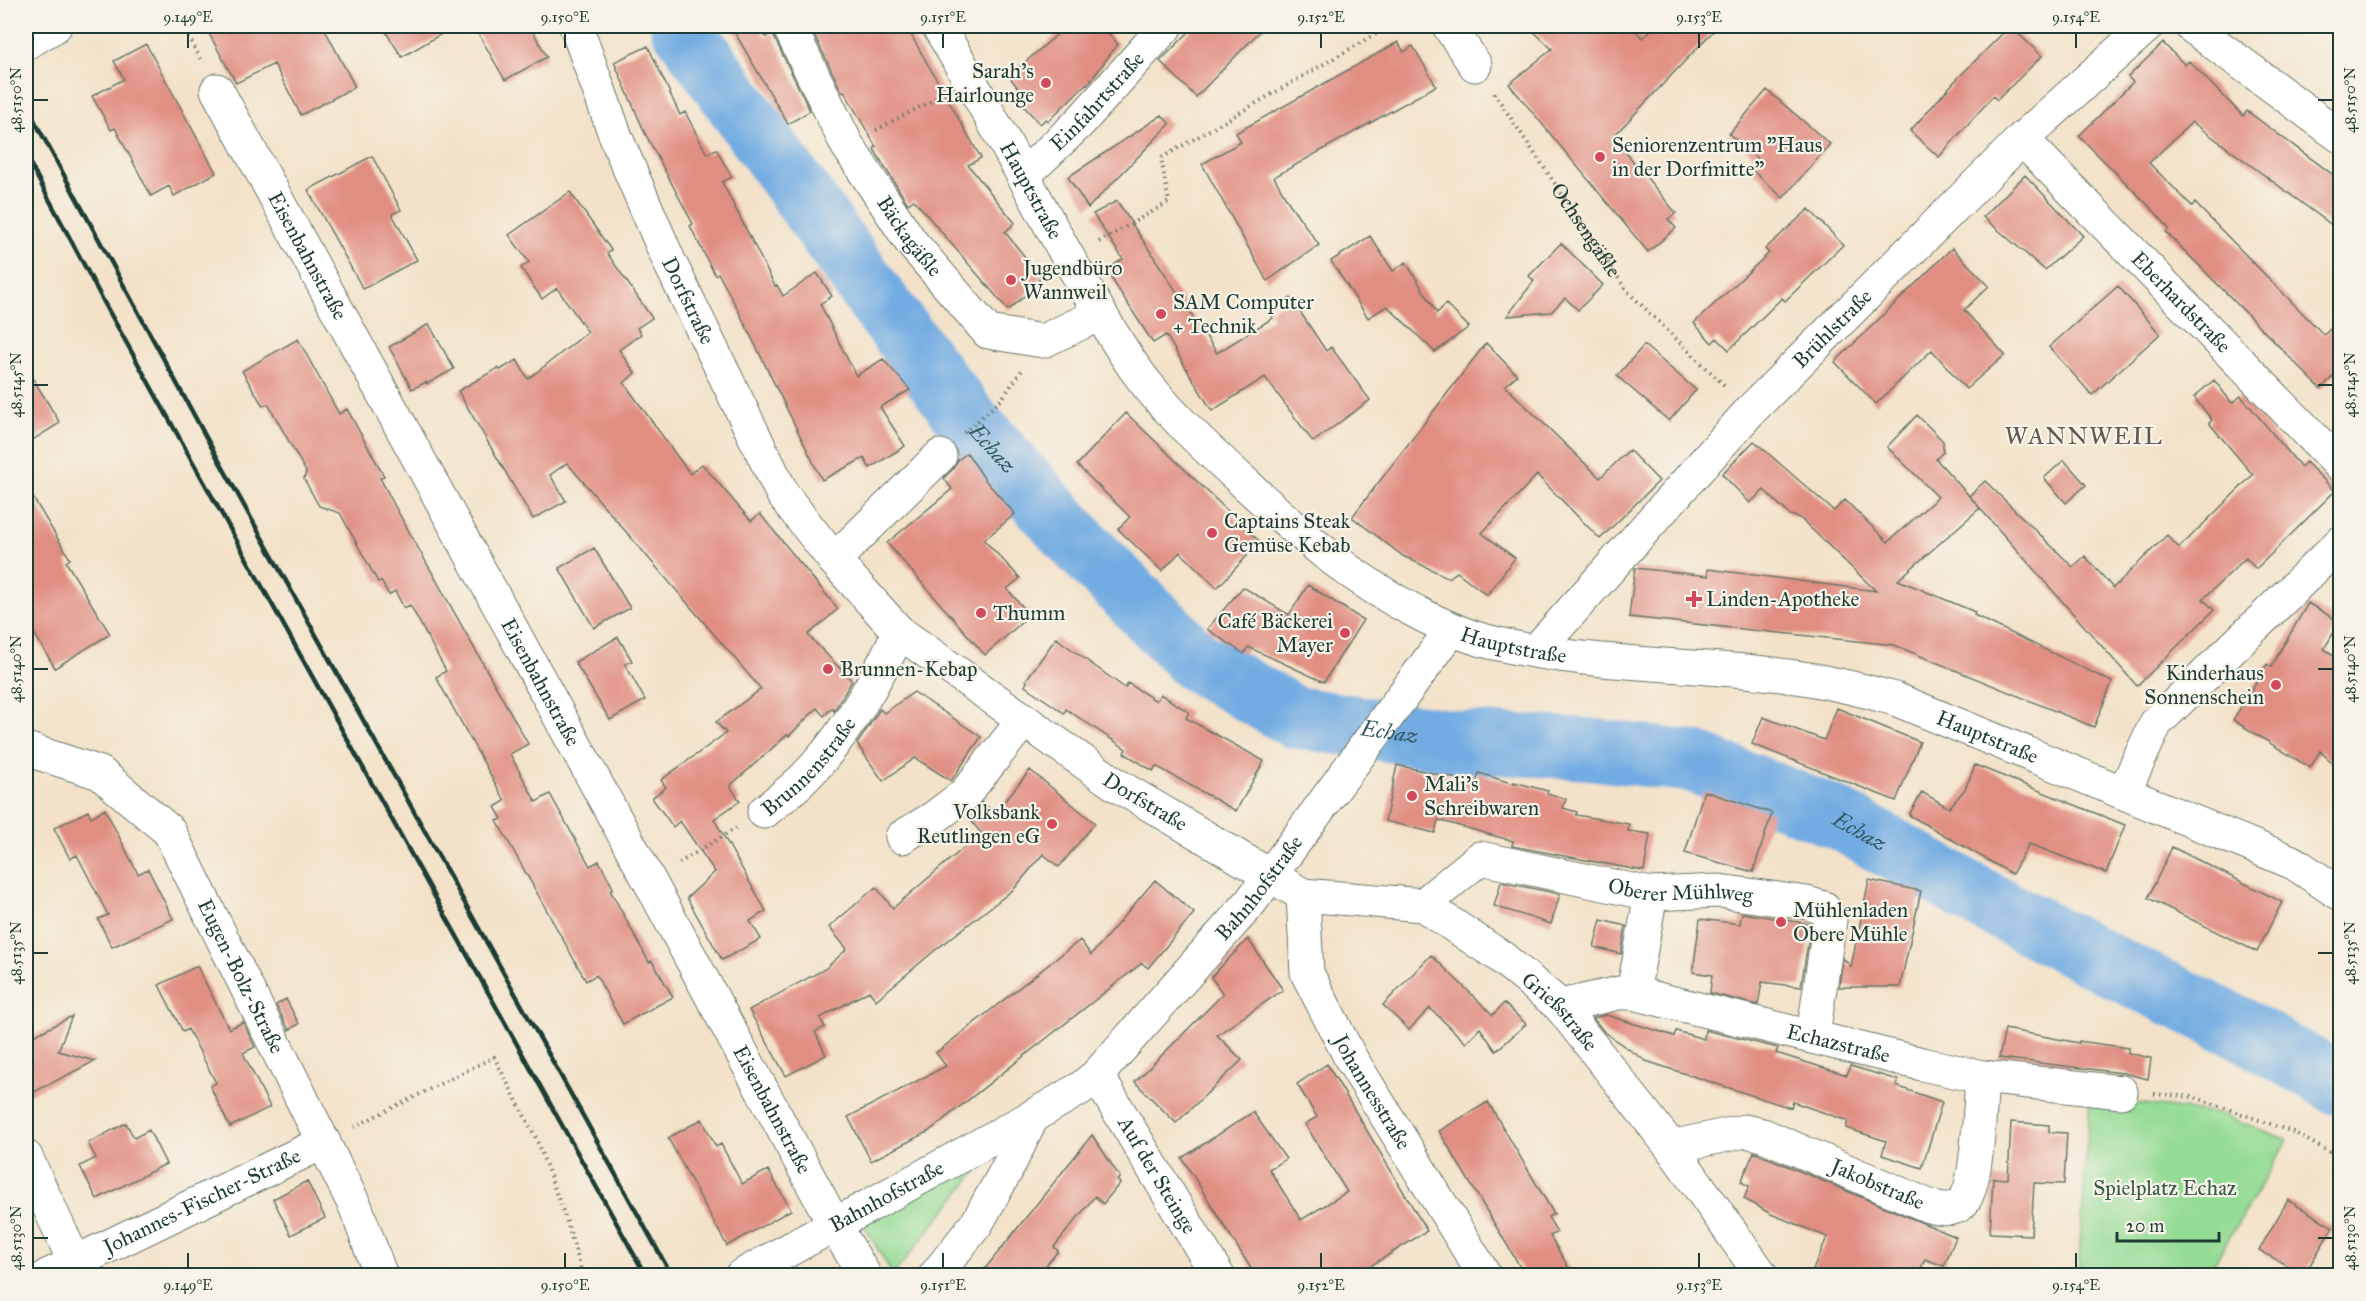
<svg xmlns="http://www.w3.org/2000/svg" width="2366" height="1301" font-family="'IM FELL Great Primer',serif">
<style>
.green{fill:#94db95;stroke:#5a8c64;stroke-width:1.5}
.lines{fill:none;stroke-linecap:round;stroke-linejoin:round}
.river{stroke:#72ace2;stroke-width:62}
.building{fill:#e18e82}
.minor-casing{stroke:#697768;stroke-width:35}
.major-casing{stroke:#697768;stroke-width:35}
.path{stroke:#697768;stroke-width:4;stroke-dasharray:1.5 4.5;stroke-linecap:butt}
.minor{stroke:#fff;stroke-width:33}
.major{stroke:#fff;stroke-width:33}
.rail{stroke:#1f3d34;stroke-width:4.5}
.ticks{fill:none;stroke:#1f3d34;stroke-width:2}
.poi-dot{fill:#d1495b;stroke:#f7f3e8;stroke-width:2}
.labels{text-anchor:middle;stroke-width:4.5;stroke-linejoin:round;paint-order:stroke}
.poi-label{font-size:21px;fill:#1f3d34;stroke:#f7f3e8;text-anchor:start}
.street-label{font-size:21px;fill:#1f3d34;stroke:#f7f3e8}
.park-label{font-size:21px;fill:#365d47;stroke:#f7f3e8}
.water-label{font-size:22px;font-style:italic;fill:#345960;stroke:#f7f3e8}
.quarter-label{font-size:24px;letter-spacing:1.5px;fill:#63594f;stroke:#f7f3e8}
.neatline{fill:none;stroke:#1f3d34;stroke-width:2}
.ticks-label{font-size:15px;text-anchor:middle;fill:#1f3d34}
</style>
<rect width="100%" height="100%" fill="#f7f3e8"/>
<filter id="ink" filterUnits="userSpaceOnUse"><feTurbulence type="fractalNoise" baseFrequency=".0167" numOctaves="2"/><feDisplacementMap in="SourceGraphic" scale="12" xChannelSelector="R" yChannelSelector="G"/><feConvolveMatrix kernelMatrix="1 2 1 2 8 2 1 2 1" color-interpolation-filters="sRGB"/></filter>
<filter id="wash" filterUnits="userSpaceOnUse"><feTurbulence type="fractalNoise" baseFrequency=".008" numOctaves="4" result="noise"/><feDisplacementMap in="SourceGraphic" scale="24" xChannelSelector="R" yChannelSelector="G"/><feGaussianBlur stdDeviation="1.35" result="paint"/><feColorMatrix in="noise" values="0 0 0 0 0 0 0 0 0 0 0 0 0 0 0 0 0 1.4 0 .05"/><feComposite in="paint" operator="in"/></filter>
<g filter="url(#wash)">
<rect width="100%" height="100%" fill="#f3e2c9"/>
<path class="green" d="M2090 1097 2220 1114 2288 1140 2207 1275 2078 1276Z
M988 1157 893 1275 863 1224Z"/>
<g class="lines">
<path class="river" id="s1" d="M681 26 876 299 967 419 1083 548 1196 661 1294 717 1461 742 1589 749 1694 762 1841 820 1985 901 2114 967 2244 1030 2340 1085"/>
</g>
<g id="blocks">
<path class="building" d="M205 26H323L355 87 301 115 274 64 236 83Z
M382 26H455L402 57Z
M474 26H530L547 57 505 80Z
M731 26H759L766 37 772 33 810 111 788 124Z
M810 26H906L981 158 968 165 1015 223 1005 232 1041 277 1038 279 1041 282 1008 310 914 200 908 204 884 166 874 149 876 147 844 91 842 92Z
M1067 26H1101L1118 44 1088 84 1087 83 1048 121 1046 119 1040 124 1019 101 1024 96 1009 76Z
M1195 26H1265L1196 97 1160 61Z
M1528 26H1630L1643 38 1655 26H1718L1613 137 1676 213 1668 219 1676 228 1648 252 1509 84 1552 49Z
M2010 26 2042 56 1997 100 1993 96 1939 157 1910 131 1955 81Z
M1398 42 1404 52 1413 46 1436 86 1274 177 1289 203 1319 245 1267 281 1202 164 1241 142 1236 133Z
M2163 43 2185 65 2189 61 2243 116 2247 111 2340 180V231L2192 122 2149 163 2192 206 2195 203 2324 335 2340 319V369L2321 389 2166 232 2169 229 2156 213 2079 136 2133 82 2128 77Z
M146 44 216 173 174 196 169 186 151 196 115 128 111 130 92 96 124 79 114 61Z
M648 46 680 115 685 112 707 154 716 149 732 177 722 182 775 286 777 285 783 296 817 273 832 296 820 304 856 376 883 359 910 390 880 407 905 446 870 468 864 458 822 480 736 306 718 273 715 275 690 226 693 224 645 133 614 62Z
M1767 90 1830 144 1783 198 1752 170 1760 161 1729 134Z
M1162 115 1170 124 1088 208 1068 177Z
M372 156 401 210 392 214 417 260 363 289 308 190Z
M2025 175 2083 236 2045 270 1983 217Z
M570 192 611 250 607 253 652 318 637 328 641 334 619 350 635 373 624 383 690 474 702 464 751 521 760 514 838 609 808 635 852 681 834 711 832 708 824 716 817 708 789 736 787 735 730 786 740 801 714 819 766 911 750 921 761 939 722 960 687 898 715 872 680 821 673 827 652 798 666 787 661 780 726 733 716 722 761 689 567 463 550 475 566 501 533 519 458 391 498 368 500 370 517 360 528 379 588 332 557 288 542 299 521 268 529 262 509 235Z
M1117 201 1217 353 1273 318 1269 311 1291 298 1326 351 1331 347 1370 400 1313 442 1265 377 1212 411 1166 335 1153 343 1106 270 1123 259 1093 214Z
M1809 209 1843 245 1785 301 1782 298 1729 350 1717 338 1712 343 1694 323 1769 253 1765 249Z
M1370 236 1393 271 1406 262 1437 313 1446 304 1469 327 1435 352 1387 306 1368 318 1331 261Z
M1561 243 1603 285 1578 310 1565 298 1551 312 1507 316 1534 281 1529 276Z
M1952 248 1989 286 1964 310 2005 355 1966 389 1932 350 1876 404 1835 362Z
M2118 286 2160 334 2092 395 2049 347Z
M429 324 454 369 427 384 426 382 412 389 389 347Z
M298 339 339 414 347 409 384 476 380 478 398 512 528 744 510 754 536 802 550 794 590 866 599 861 613 888 610 890 649 962 652 961 673 997 623 1024 596 975 586 981 497 821 502 819 495 807 505 801 436 677 446 671 410 605 404 608 395 591 389 595 381 581 378 582 340 513 319 506 304 479 306 472 268 404 263 406 242 371Z
M1486 343 1517 375 1505 386 1600 478 1629 450 1659 481 1600 539 1537 475 1482 533 1515 558 1487 595 1457 572 1449 578 1403 556 1352 517Z
M1644 345 1696 390 1669 421 1617 376Z
M26 367 60 423 26 444Z
M2214 380 2232 403 2241 396 2301 467 2306 462 2335 491 2256 569 2246 558 2203 599 2214 610 2137 686 1969 496 1985 481 2073 567 2085 556 2113 588 2167 535 2179 548 2253 475 2209 423 2212 420 2194 397Z
M1126 413 1260 542 1217 588 1180 552 1162 571 1118 529 1130 517 1077 465Z
M1917 415 1943 441V452L1936 459 1980 508 1898 580 1975 612 1974 615 2112 682 2094 727 1894 645 1629 617 1635 568 1708 576V569L1876 591 1800 518 1790 515 1764 490 1750 503 1722 474 1754 441 1834 511 1845 500 1888 542 1938 497 1887 447Z
M967 453 986 481 1015 514 984 540 1020 578 1007 589 1030 615 985 655 887 543 952 489 944 478 953 469 958 460Z
M2064 460 2086 485 2066 503 2044 478Z
M26 486 70 559 66 562 110 634 55 668 26 620Z
M594 548 630 608 594 628 559 568Z
M1308 585 1363 620 1324 682 1248 647 1244 654 1207 629 1243 587 1289 615Z
M2308 603 2340 622 2324 649 2340 659V770L2320 751 2310 768 2233 720 2267 664 2271 667Z
M618 637 632 661 625 664 645 700 610 720 575 662Z
M1056 638 1125 688 1128 683 1156 701 1160 694 1189 712 1186 718 1264 761 1236 811 1156 766 1153 771 1124 753 1126 749 1066 709 1064 713 1025 686 1027 682 1026 680Z
M914 692 981 737 951 781 915 758 883 781 857 744 880 709 884 713Z
M1837 708 1920 742 1896 801 1752 744 1763 717 1824 740Z
M1397 765 1476 783 1479 773 1514 784V782L1548 791 1547 793 1566 799 1563 808 1577 812 1576 815 1629 824 1628 831 1650 834 1644 871 1512 846 1513 841 1438 820 1435 833 1385 821Z
M1975 765 2125 825 2106 873 2029 844 2012 874 1909 815 1922 792 1949 808 1965 789Z
M1030 770 1095 823 1059 867 1043 854 1014 889 933 952 876 1000 869 991 820 1018 825 1027 815 1032 826 1055 786 1076 749 1010 825 969 847 949 829 927 876 887 893 908 981 833 967 816 982 802 995 813Z
M1704 791 1772 813 1753 872 1685 853Z
M105 809 138 874 148 869 173 919 112 947 98 919 108 915 77 855 70 859 54 828 88 811 91 817Z
M2172 847 2282 902 2257 952 2148 898Z
M1155 880 1194 913 1148 968 1142 963 929 1131 871 1161 848 1117 946 1066 936 1053 1080 940 1091 955Z
M1869 880 1921 891 1900 987H1839L1843 958 1851 967Z
M1501 882 1560 894 1551 924 1494 906Z
M1742 913 1811 924 1801 987 1762 982 1758 1005 1710 993 1712 975 1693 972 1700 919 1740 924Z
M1601 920 1626 926 1621 954 1594 947Z
M1248 939 1283 990 1217 1035 1242 1060 1176 1123 1135 1082 1223 994 1211 977Z
M1431 955 1493 1015 1504 1003 1526 1024 1496 1051 1480 1028 1466 1043 1430 1008 1409 1030 1383 1005Z
M197 966 229 1029 243 1022 255 1047 243 1053 270 1107 230 1127 210 1086 216 1083 188 1029 183 1032 159 985Z
M286 999 299 1024 289 1030 276 1005Z
M1606 1015 1674 1036 1676 1031 1704 1039 1705 1030 1778 1048 1776 1053 1847 1075 1850 1066 1898 1080 1896 1086 1942 1102 1922 1168 1882 1155 1886 1141 1846 1128 1848 1121 1793 1102 1791 1108 1646 1061 1605 1033 1593 1018Z
M72 1016 58 1051 95 1061 26 1096V1040Z
M2005 1029 2079 1043V1041L2128 1048V1053L2151 1058 2148 1079 2123 1073 1999 1058Z
M1327 1064 1427 1231 1356 1275H1255L1182 1158 1253 1112 1286 1159 1269 1169 1301 1220 1347 1192 1305 1124 1317 1117 1297 1084Z
M1488 1102 1554 1214 1548 1217 1557 1232 1550 1236 1573 1275H1525L1439 1131Z
M702 1119 716 1147 721 1144 742 1184 768 1170 791 1210 727 1246 668 1138Z
M2011 1122 2049 1125V1132L2067 1133 2064 1184 2034 1183 2031 1235 1990 1233 1993 1178 2008 1179Z
M126 1123 134 1138 149 1130 166 1164 97 1199 80 1166 96 1158 88 1143Z
M1092 1135 1120 1177 1117 1180 1120 1183 1103 1204 1095 1196 1054 1247 1058 1251 1038 1275H980Z
M1754 1152 1956 1237 1944 1266 1925 1259 1918 1275H1811L1827 1237 1771 1214 1744 1199 1749 1186 1741 1182Z
M307 1181 325 1218 291 1235 273 1199Z
M2288 1200 2333 1227 2304 1275 2259 1250Z"/>
</g>
</g>
<g filter="url(#ink)">
<use href="#blocks" fill-opacity="0" stroke="#697768" stroke-width="1.5"/>
<g class="lines">
<defs>
<g id="minor">
<path id="s3" d="M576 26 617 140 669 261 783 495 834 560 899 632 1115 784 1303 895 1423 905 1501 957 1560 1006 1671 1147 1762 1276"/>
<path id="s4" d="M789 26 847 145 911 242 988 332 1043 341 1100 314"/>
<path d="M1449 26 1475 65"/>
<path d="M2191 26 2340 136"/>
<path d="M26 43 55 26"/>
<path id="s5" d="M217 90 650 882 834 1224 865 1276"/>
<path id="s6" d="M2022 139 2340 465"/>
<path id="s7" d="M1024 175 1079 123 1166 26"/>
<path d="M834 560 940 456"/>
<path id="s8" d="M1536 651 1750 411 2022 139 2147 26"/>
<path id="s9" d="M26 749 100 773 169 831 356 1208 381 1276"/>
<path d="M2124 792 2156 723 2340 543"/>
<path id="s10" d="M764 812C776 802 788 793 800 782 841 743 875 683 899 632"/>
<path d="M902 837 935 817 964 795 1024 720"/>
<path id="s11" d="M1303 895 1307 973 1350 1057 1485 1276"/>
<path id="s12" d="M1423 905 1480 858 1651 894 1719 891 1807 903 1824 908 1830 920 1813 1036"/>
<path d="M1633 993 1651 894"/>
<path id="s13" d="M1560 1006 1619 993H1633L1922 1064 1982 1077 2121 1092"/>
<path id="s14" d="M1097 1075 1218 1276"/>
<path id="s15" d="M1671 1147 1745 1131 1763 1135 1929 1206C1939 1209 1952 1211 1961 1204 1978 1190 1980 1102 1982 1077"/>
<path d="M26 1157 81 1276"/>
<path id="s16" d="M47 1276 324 1142"/>
<path id="s17" d="M741 1276 1033 1116 1081 1088 1097 1075 1249 904 1452 629"/>
<path d="M935 1276 977 1223 1006 1171 1033 1116"/>
</g>
<g id="major">
<path id="s18" d="M938 26C983 100 1023 176 1065 252 1087 290 1108 330 1133 366 1162 407 1200 442 1237 476 1296 531 1351 580 1424 616 1446 627 1470 638 1494 643 1598 668 1704 662 1809 679 1838 684 1866 691 1895 699L2294 863 2340 894"/>
</g>
</defs>
<use href="#minor" class="minor-casing"/>
<use href="#major" class="major-casing"/>
<g class="path">
<path d="M183 26 202 62"/>
<path id="s2" d="M1494 93 1627 291 1726 387"/>
<path d="M876 130 941 96"/>
<path d="M1099 242 1169 202 1161 158 1390 26"/>
<path d="M964 433 1001 400 1022 370"/>
<path d="M679 863 736 828"/>
<path d="M2154 1094 2194 1097 2293 1132 2340 1158"/>
<path d="M354 1127 494 1057 536 1138 567 1222 583 1276"/>
</g>
<use href="#minor" class="minor"/>
<use href="#major" class="major"/>
<path class="rail" d="M26 105 207 439 672 1276
M26 156 106 306 646 1276"/>
</g>
</g>
<path class="ticks" d="M188 33V48M565 33V48M943 33V48M1321 33V48M1699 33V48M2076 33V48M33 100H48M2318 100H2333M33 385H48M2318 385H2333M33 669H48M2318 669H2333M33 953H48M2318 953H2333M33 1238H48M2318 1238H2333M188 1253V1268M565 1253V1268M943 1253V1268M1321 1253V1268M1699 1253V1268M2076 1253V1268"/>
<g class="poi-dot">
<circle cx="1046" cy="83" r="6"/>
<circle cx="1600" cy="157" r="6"/>
<circle cx="1011" cy="280" r="6"/>
<circle cx="1161" cy="314" r="6"/>
<circle cx="1212" cy="533" r="6"/>
<path d="M1691 590h6v6h6v6h-6v6h-6v-6h-6v-6h6z"/>
<circle cx="981" cy="613" r="6"/>
<circle cx="1345" cy="633" r="6"/>
<circle cx="828" cy="669" r="6"/>
<circle cx="2276" cy="685" r="6"/>
<circle cx="1412" cy="796" r="6"/>
<circle cx="1052" cy="824" r="6"/>
<circle cx="1781" cy="922" r="6"/>
</g>
<g class="labels">
<g class="poi-label">
<text x="1034" y="78" text-anchor="end">Sarah's<tspan x="1034" dy="24">Hairlounge</tspan></text>
<text x="1612" y="152">Seniorenzentrum "Haus<tspan x="1612" dy="24">in der Dorfmitte"</tspan></text>
<text x="1023" y="275">Jugendbüro<tspan x="1023" dy="24">Wannweil</tspan></text>
<text x="1173" y="309">SAM Computer<tspan x="1173" dy="24">+ Technik</tspan></text>
<text x="1224" y="528">Captains Steak<tspan x="1224" dy="24">Gemüse Kebab</tspan></text>
<text x="1706" y="606">Linden-Apotheke</text>
<text x="993" y="620">Thumm</text>
<text x="1333" y="628" text-anchor="end">Café Bäckerei<tspan x="1333" dy="24">Mayer</tspan></text>
<text x="840" y="676">Brunnen-Kebap</text>
<text x="2264" y="680" text-anchor="end">Kinderhaus<tspan x="2264" dy="24">Sonnenschein</tspan></text>
<text x="1424" y="791">Mali's<tspan x="1424" dy="24">Schreibwaren</tspan></text>
<text x="1040" y="819" text-anchor="end">Volksbank<tspan x="1040" dy="24">Reutlingen eG</tspan></text>
<text x="1793" y="917">Mühlenladen<tspan x="1793" dy="24">Obere Mühle</tspan></text>
</g>
<g class="street-label">
<text dy="7" stroke="none"><textPath href="#s7" startOffset="104">Einfahrtstraße</textPath></text>
<text dy="7" stroke="none"><textPath href="#s18" startOffset="189">Hauptstraße</textPath></text>
<text dy="7" stroke="none"><textPath href="#s2" startOffset="165">Ochsengäßle</textPath></text>
<text dy="7" stroke="none"><textPath href="#s4" startOffset="243">Bäckagäßle</textPath></text>
<text dy="7" stroke="none"><textPath href="#s5" startOffset="189">Eisenbahnstraße</textPath></text>
<text dy="7" stroke="none"><textPath href="#s3" startOffset="297">Dorfstraße</textPath></text>
<text dy="7" stroke="none"><textPath href="#s6" startOffset="228">Eberhardstraße</textPath></text>
<text dy="7" stroke="none"><textPath href="#s8" startOffset="438">Brühlstraße</textPath></text>
<text dy="7" stroke="none"><textPath href="#s18" startOffset="873">Hauptstraße</textPath></text>
<text dy="7" stroke="none"><textPath href="#s5" startOffset="675">Eisenbahnstraße</textPath></text>
<text dy="7" stroke="none"><textPath href="#s18" startOffset="1359">Hauptstraße</textPath></text>
<text dy="7" stroke="none"><textPath href="#s10" startOffset="64">Brunnenstraße</textPath></text>
<text dy="7" stroke="none"><textPath href="#s3" startOffset="992">Dorfstraße</textPath></text>
<text dy="7" stroke="none"><textPath href="#s17" startOffset="657">Bahnhofstraße</textPath></text>
<text dy="7" stroke="none"><textPath href="#s12" startOffset="278">Oberer Mühlweg</textPath></text>
<text dy="7" stroke="none"><textPath href="#s9" startOffset="330">Eugen-Bolz-Straße</textPath></text>
<text dy="7" stroke="none"><textPath href="#s3" startOffset="1470">Grießstraße</textPath></text>
<text dy="7" stroke="none"><textPath href="#s13" startOffset="286">Echazstraße</textPath></text>
<text dy="7" stroke="none"><textPath href="#s11" startOffset="214">Johannesstraße</textPath></text>
<text dy="7" stroke="none"><textPath href="#s5" startOffset="1161">Eisenbahnstraße</textPath></text>
<text dy="7" stroke="none"><textPath href="#s14" startOffset="117">Auf der Steinge</textPath></text>
<text dy="7" stroke="none"><textPath href="#s15" startOffset="219">Jakobstraße</textPath></text>
<text dy="7" stroke="none"><textPath href="#s17" startOffset="166">Bahnhofstraße</textPath></text>
<text dy="7" stroke="none"><textPath href="#s16" startOffset="172">Johannes-Fischer-Straße</textPath></text>
</g>
<g class="park-label">
<text x="2165" y="1195">Spielplatz Echaz</text>
</g>
<g class="water-label">
<text dy="8" stroke="none"><textPath href="#s1" startOffset="525">Echaz</textPath></text>
<text dy="8" stroke="none"><textPath href="#s1" startOffset="1029">Echaz</textPath></text>
<text dy="8" stroke="none"><textPath href="#s1" startOffset="1515">Echaz</textPath></text>
</g>
<g class="quarter-label">
<text x="2084" y="444">WANNWEIL</text>
</g>
</g>
<rect width="2366" height="1301" fill="none" stroke="#f7f3e8" stroke-width="66"/>
<path d="M2117 1232v9h102v-9" fill="none" stroke="#1f3d34" stroke-width="3"/>
<text x="2126" y="1232" font-size="18" fill="#1f3d34" stroke="#f7f3e8" stroke-width="4.5" paint-order="stroke">20 m</text>
<rect x="33" y="33" width="2300" height="1235" class="neatline"/>
<g class="ticks-label">
<text x="188" y="22">9.149°E</text>
<text x="565" y="22">9.150°E</text>
<text x="943" y="22">9.151°E</text>
<text x="1321" y="22">9.152°E</text>
<text x="1699" y="22">9.153°E</text>
<text x="2076" y="22">9.154°E</text>
<text transform="translate(16 100) rotate(-90)" y="5">48.5150°N</text>
<text transform="translate(2350 100) rotate(-90)" y="5">48.5150°N</text>
<text transform="translate(16 385) rotate(-90)" y="5">48.5145°N</text>
<text transform="translate(2350 385) rotate(-90)" y="5">48.5145°N</text>
<text transform="translate(16 669) rotate(-90)" y="5">48.5140°N</text>
<text transform="translate(2350 669) rotate(-90)" y="5">48.5140°N</text>
<text transform="translate(16 953) rotate(-90)" y="5">48.5135°N</text>
<text transform="translate(2350 953) rotate(-90)" y="5">48.5135°N</text>
<text transform="translate(16 1238) rotate(-90)" y="5">48.5130°N</text>
<text transform="translate(2350 1238) rotate(-90)" y="5">48.5130°N</text>
<text x="188" y="1290">9.149°E</text>
<text x="565" y="1290">9.150°E</text>
<text x="943" y="1290">9.151°E</text>
<text x="1321" y="1290">9.152°E</text>
<text x="1699" y="1290">9.153°E</text>
<text x="2076" y="1290">9.154°E</text>
</g>
</svg>
